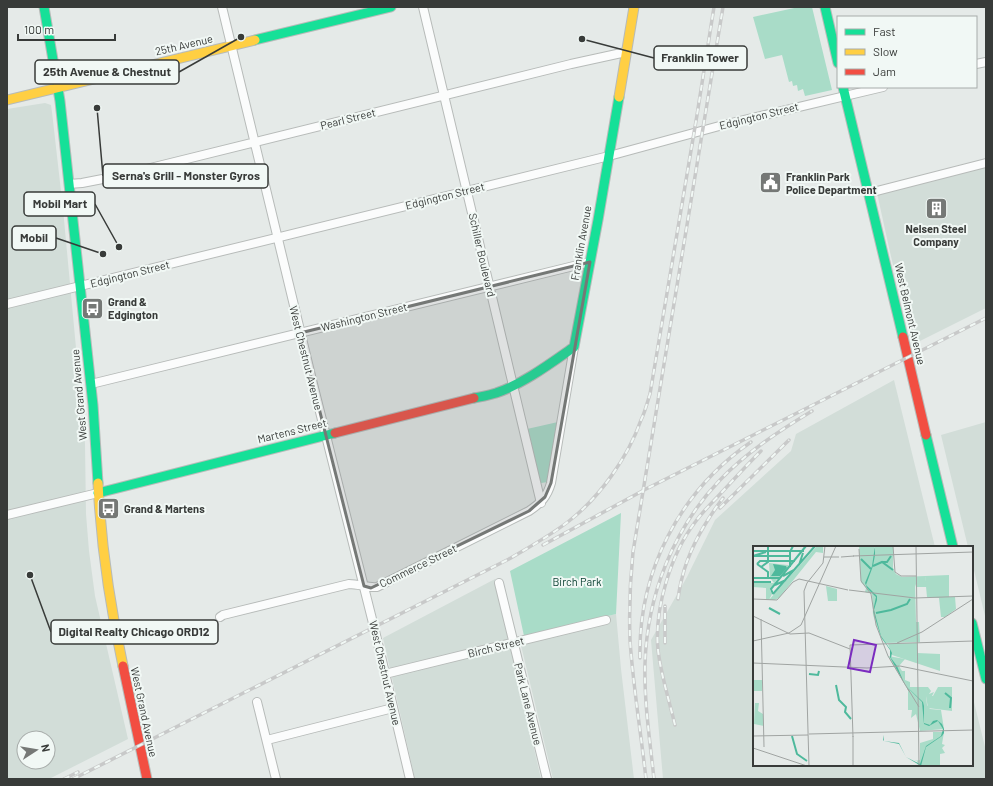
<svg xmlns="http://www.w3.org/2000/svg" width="993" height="786" font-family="Barlow,sans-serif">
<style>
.built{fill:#d2ddd8;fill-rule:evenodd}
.park{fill:#a9dcc8}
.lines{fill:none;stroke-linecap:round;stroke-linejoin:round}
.street-casing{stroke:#b7bbb9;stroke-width:10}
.fast-casing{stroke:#b7bbb9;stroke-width:11}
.slow-casing{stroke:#b7bbb9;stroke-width:11}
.jam-casing{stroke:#b7bbb9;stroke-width:11}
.street{stroke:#fbfcfc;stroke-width:8}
.fast{stroke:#16e098;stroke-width:9}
.slow{stroke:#ffcf43;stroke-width:9}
.jam{stroke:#f24e42;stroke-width:9}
.rail-casing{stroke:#c8c9c9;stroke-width:3.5}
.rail{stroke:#f1f8f5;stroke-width:2;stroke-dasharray:6;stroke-linecap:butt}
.marked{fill:#757876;fill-opacity:0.2;stroke:#757876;stroke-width:3;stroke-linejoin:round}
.labels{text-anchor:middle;stroke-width:4;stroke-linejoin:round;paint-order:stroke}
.street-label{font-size:11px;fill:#383b39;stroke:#f1f8f5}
.poi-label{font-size:11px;font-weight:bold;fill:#383b39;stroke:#f1f8f5;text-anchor:start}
.park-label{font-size:11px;fill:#023b2b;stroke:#f1f8f5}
.inset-river{fill:none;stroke:#4eb99c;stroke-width:2}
.inset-road{fill:none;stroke:#a0a4a2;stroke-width:1}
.view{fill:#7b2cbf;fill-opacity:0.15;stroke:#7b2cbf;stroke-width:2}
.inset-edge{fill:none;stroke:#383b39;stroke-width:2}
.leader{fill:none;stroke:#383b39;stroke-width:1.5}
.callout-dot{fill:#383b39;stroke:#f1f8f5;stroke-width:1.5}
.callout{fill:#f1f8f5;stroke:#383b39;stroke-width:1.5}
.callout-label{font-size:12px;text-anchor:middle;font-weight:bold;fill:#383b39}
</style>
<rect width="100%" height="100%" fill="#e5eae8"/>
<path class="built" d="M45 103 51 105 52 112 63 209 85 444 86 514 89 551 95 596 128 739 49 779H7V109ZM24 738H48V762H24Z
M986 166V308L912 345 890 252 877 193Z
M894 380 935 547H754V765H972V694L986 751V779H663L651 640 687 577 715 520 791 451 796 434Z
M986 422V620L972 562V547H968L941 435Z
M495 579 541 779H415L383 638Z
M616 614 621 669 634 779H553L519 637Z"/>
<path class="park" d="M799 7H812L832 90 805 96 803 89 798 91 797 85 793 86 792 81 789 82 782 55 765 59 753 17Z
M558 422 548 482 541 483 540 481 527 429Z
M621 513 616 614 524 636 510 571Z"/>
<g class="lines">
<defs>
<path id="street" d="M222 7 312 380 375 631 410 779
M423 7 541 503
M976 64 986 62
M69 184 82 183 118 176 571 64 626 52
M869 193 986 163
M7 304 609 156 723 125 883 87
M91 384 590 262
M7 515 98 493
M499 583 547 779
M220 617 223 615 349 584C359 584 368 588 377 587L529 511C541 503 547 497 551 483L574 347
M385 674 606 620
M257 702 276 779
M267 740 393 708"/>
<path id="fast" d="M44 7 60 101 93 405 98 483
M825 7 838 63
M255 40 391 7
M843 87 903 337
M474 398C481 397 489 395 496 393 523 384 551 363 574 347L598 220 619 97
M926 435 953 547
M98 493 335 433
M972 623 986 679"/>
<path id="slow" d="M619 97 634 7
M7 100 255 40
M98 483C101 545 110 606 123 666"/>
<path id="jam" d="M903 337 926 435
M335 433 474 398
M123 666 147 779"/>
</defs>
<use href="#street" class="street-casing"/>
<use href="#fast" class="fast-casing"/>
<use href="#slow" class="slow-casing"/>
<use href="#jam" class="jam-casing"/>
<use href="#street" class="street"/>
<use href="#fast" class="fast"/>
<use href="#slow" class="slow"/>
<use href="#jam" class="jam"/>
<defs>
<path id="rail" d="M720 508 789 440
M543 545 646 489 986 318
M678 599C679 592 680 585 682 578 689 549 705 522 723 498
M665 643V606
M640 658C638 571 680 491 751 442
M675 725C669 700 661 675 658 650 654 609 671 553 696 521 704 510 714 501 723 491 735 478 748 464 761 451
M64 779 78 772
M73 779 509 559C529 547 550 536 569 521 600 497 628 457 641 420 645 412 647 403 650 394L697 115 714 7
M646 779C641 733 633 686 630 640 629 611 630 581 633 552L723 7
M654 779C650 741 644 702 645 664 647 596 673 529 720 480 747 452 779 431 812 411"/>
</defs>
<use href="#rail" class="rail-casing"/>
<use href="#rail" class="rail"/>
</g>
<path class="marked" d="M590 262 551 483 545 497 529 511 371 588 364 586 300 333Z"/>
<defs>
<symbol id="civic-square" viewBox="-11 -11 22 22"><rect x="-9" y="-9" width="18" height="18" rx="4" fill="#757876" stroke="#f1f8f5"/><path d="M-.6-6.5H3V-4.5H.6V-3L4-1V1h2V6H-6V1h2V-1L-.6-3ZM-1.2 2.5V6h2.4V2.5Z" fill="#fff"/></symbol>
<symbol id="building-square" viewBox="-11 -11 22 22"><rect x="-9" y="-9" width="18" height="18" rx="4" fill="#757876" stroke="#f1f8f5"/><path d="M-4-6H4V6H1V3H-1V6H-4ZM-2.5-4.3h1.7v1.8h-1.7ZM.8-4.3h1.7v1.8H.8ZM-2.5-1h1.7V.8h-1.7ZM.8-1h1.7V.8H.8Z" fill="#fff"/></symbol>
<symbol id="bus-square" viewBox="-11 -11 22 22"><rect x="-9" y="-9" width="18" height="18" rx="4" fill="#757876" stroke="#f1f8f5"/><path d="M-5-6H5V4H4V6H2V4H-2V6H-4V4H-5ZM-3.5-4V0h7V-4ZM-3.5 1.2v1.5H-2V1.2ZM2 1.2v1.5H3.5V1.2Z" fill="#fff"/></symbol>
</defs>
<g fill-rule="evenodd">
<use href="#civic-square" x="758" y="170" width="25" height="25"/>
<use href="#building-square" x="924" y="196" width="25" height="25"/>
<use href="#bus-square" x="80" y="296" width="25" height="25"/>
<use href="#bus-square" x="96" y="496" width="25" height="25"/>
</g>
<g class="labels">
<g class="street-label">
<text transform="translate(184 45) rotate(-13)" y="4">25th Avenue</text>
<text transform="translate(759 116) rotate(-14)" y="4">Edgington Street</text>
<text transform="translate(348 119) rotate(-14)" y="4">Pearl Street</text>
<text transform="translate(445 196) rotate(-14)" y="4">Edgington Street</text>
<text transform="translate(581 243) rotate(-80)" y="4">Franklin Avenue</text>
<text transform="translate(482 255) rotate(77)" y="4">Schiller Boulevard</text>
<text transform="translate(130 274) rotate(-14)" y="4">Edgington Street</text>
<text transform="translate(910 314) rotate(77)" y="4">West Belmont Avenue</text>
<text transform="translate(364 317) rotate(-14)" y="4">Washington Street</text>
<text transform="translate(306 358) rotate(76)" y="4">West Chestnut Avenue</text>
<text transform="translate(79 395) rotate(-95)" y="4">West Grand Avenue</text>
<text transform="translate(292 431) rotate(-14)" y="4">Martens Street</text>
<text transform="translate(418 566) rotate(-26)" y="4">Commerce Street</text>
<text transform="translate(496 647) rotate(-14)" y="4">Birch Street</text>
<text transform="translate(385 673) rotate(77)" y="4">West Chestnut Avenue</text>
<text transform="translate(528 704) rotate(76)" y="4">Park Lane Avenue</text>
<text transform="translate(144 712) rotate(78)" y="4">West Grand Avenue</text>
</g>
<g class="poi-label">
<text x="786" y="181">Franklin Park<tspan x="786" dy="13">Police Department</tspan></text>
<text x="936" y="233" text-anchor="middle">Nelsen Steel<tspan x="936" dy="13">Company</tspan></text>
<text x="108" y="306">Grand &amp;<tspan x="108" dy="13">Edgington</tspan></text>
<text x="124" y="513">Grand &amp; Martens</text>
</g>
<g class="park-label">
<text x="577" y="586">Birch Park</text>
</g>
</g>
<g transform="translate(753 546)">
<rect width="220" height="220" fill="#e5eae8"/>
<path d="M64 0H70V7L63 6 26 52 21 54H13V42L0 41V37H21L18 33H24L17 44 19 48 16 54ZM16 17 35 19 36 21 27 31H17ZM185 141H199V165L175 162 173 150H180Z" fill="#a9dcc8"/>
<path d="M196 29V51H202L203 63 192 71H188L186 52 174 51 172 30ZM73 40 84 43V55H75ZM164 97V107L187 108V125L139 109 135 98ZM0 134H9V145H0Z" fill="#a9dcc8"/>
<path d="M106 0H121V5L122 0H140V22L143 28 149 31 172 30 174 41H163L162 38 163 76H166L167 96 132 97 128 92 120 69 119 48 112 46 113 42 108 36ZM135 110 152 113 146 120 149 125H152V134L157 136V141H175L178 145 176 148 181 146 179 150H173L174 159 177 163 188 164 191 183 167 185 163 168 158 172 159 164H155V144ZM2 157H6L5 165 10 168 11 180 1 178ZM180 186H191L189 198 192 199 189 202 192 207 187 208V220H165L164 215H161L167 214V197L180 193Z" fill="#a9dcc8"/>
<path d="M122 0V9L120 20 113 39 124 50V54L121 64 128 90 137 103 139 107 138 112 144 120 152 139 170 156 171 160V177L177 179 180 175 184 174 189 178 191 183V187L189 190 173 201 168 220 153 211 146 198 131 195 130 194V189H124H130L131 195 146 197 153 211 167 218 173 200 188 190 190 183 185 175 176 180 171 178 169 156 152 139 137 111V104L128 91 120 65 123 51 114 42 112 37 119 20ZM20 18 33 20 34 22 27 30H18L22 24Z" fill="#4eb99c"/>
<path class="inset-river" d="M0 0H55M0 5H51M0 10 13 6M0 10H37M108 13 118 23M129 16H134L138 10M4 18 7 15H42M4 18 15 26V33M46 19 50 7M120 20 129 16 140 24M8 21 15 16V1M37 21V6L40 0M30 30 41 24M0 32H27M0 36H18M22 39 33 34M20 48 18 43 53 0M20 48 62 0M16 62 27 68M123 67 138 64 154 58 157 53M56 128 65 129 66 125M83 139 86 154 93 161 92 166 98 173M192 147 198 152 197 162M39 190 44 208 54 215"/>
<path class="inset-road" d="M140 0 142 26 148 30H163M163 0 166 220M106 3 108 35 118 48 123 79 135 110 156 145M100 10 220 6M71 11H86M88 11 101 10M96 44 162 52 220 50M0 53 24 54 40 36 46 33 95 44M0 70 37 88 56 87 97 103M8 73 11 201M0 95 36 87 48 79 83 0M144 97 169 86 220 53M0 117 114 122 147 120 220 135M155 143 166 161M56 188 220 184M0 190 55 189M100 190V220M100 191 97 99 220 95M0 202 54 220M56 220 51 45 54 37 70 17 72 0"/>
<path class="view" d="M101 94 123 99 117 126 95 122Z"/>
<rect width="220" height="220" class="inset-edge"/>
</g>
<path class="leader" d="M582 39L654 58M241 37L179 72M97 108L103 176M119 247L95 204M103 254L56 238M30 575L51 632"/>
<g class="callout-dot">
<circle cx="582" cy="39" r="4"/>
<circle cx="241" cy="37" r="4"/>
<circle cx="97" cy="108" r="4"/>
<circle cx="119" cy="247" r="4"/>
<circle cx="103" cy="254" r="4"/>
<circle cx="30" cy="575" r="4"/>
</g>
<g class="callout">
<rect x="654" y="46" width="93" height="24" rx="4"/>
<rect x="35" y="60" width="144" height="24" rx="4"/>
<rect x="103" y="164" width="165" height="24" rx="4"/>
<rect x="24" y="192" width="71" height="24" rx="4"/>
<rect x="12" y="226" width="44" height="24" rx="4"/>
<rect x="51" y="620" width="167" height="24" rx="4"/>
</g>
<g class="callout-label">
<text x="700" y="62">Franklin Tower</text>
<text x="107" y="76">25th Avenue &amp; Chestnut</text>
<text x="186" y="180">Serna's Grill - Monster Gyros</text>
<text x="60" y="208">Mobil Mart</text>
<text x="34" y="242">Mobil</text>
<text x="134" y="636">Digital Realty Chicago ORD12</text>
</g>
<rect width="993" height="786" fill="none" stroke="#383b39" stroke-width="16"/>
<rect x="837" y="16" width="140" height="72" fill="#f1f8f5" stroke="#a7acaa"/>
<rect x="845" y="29" width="20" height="6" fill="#16e098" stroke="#a7acaa"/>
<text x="873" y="36" font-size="12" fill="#383b39">Fast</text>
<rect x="845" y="49" width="20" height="6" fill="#ffcf43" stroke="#a7acaa"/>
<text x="873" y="56" font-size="12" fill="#383b39">Slow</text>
<rect x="845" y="69" width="20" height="6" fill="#f24e42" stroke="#a7acaa"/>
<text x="873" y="76" font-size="12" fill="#383b39">Jam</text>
<g transform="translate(36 750) rotate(78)"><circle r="19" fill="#f1f8f5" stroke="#a7acaa"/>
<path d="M0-3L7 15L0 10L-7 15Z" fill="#757876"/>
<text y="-6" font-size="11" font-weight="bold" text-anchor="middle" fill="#383b39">N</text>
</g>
<path d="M18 34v6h97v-6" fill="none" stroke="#383b39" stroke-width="2"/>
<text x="24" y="34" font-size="12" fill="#383b39" stroke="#f1f8f5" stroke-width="3" paint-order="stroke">100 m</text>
</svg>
